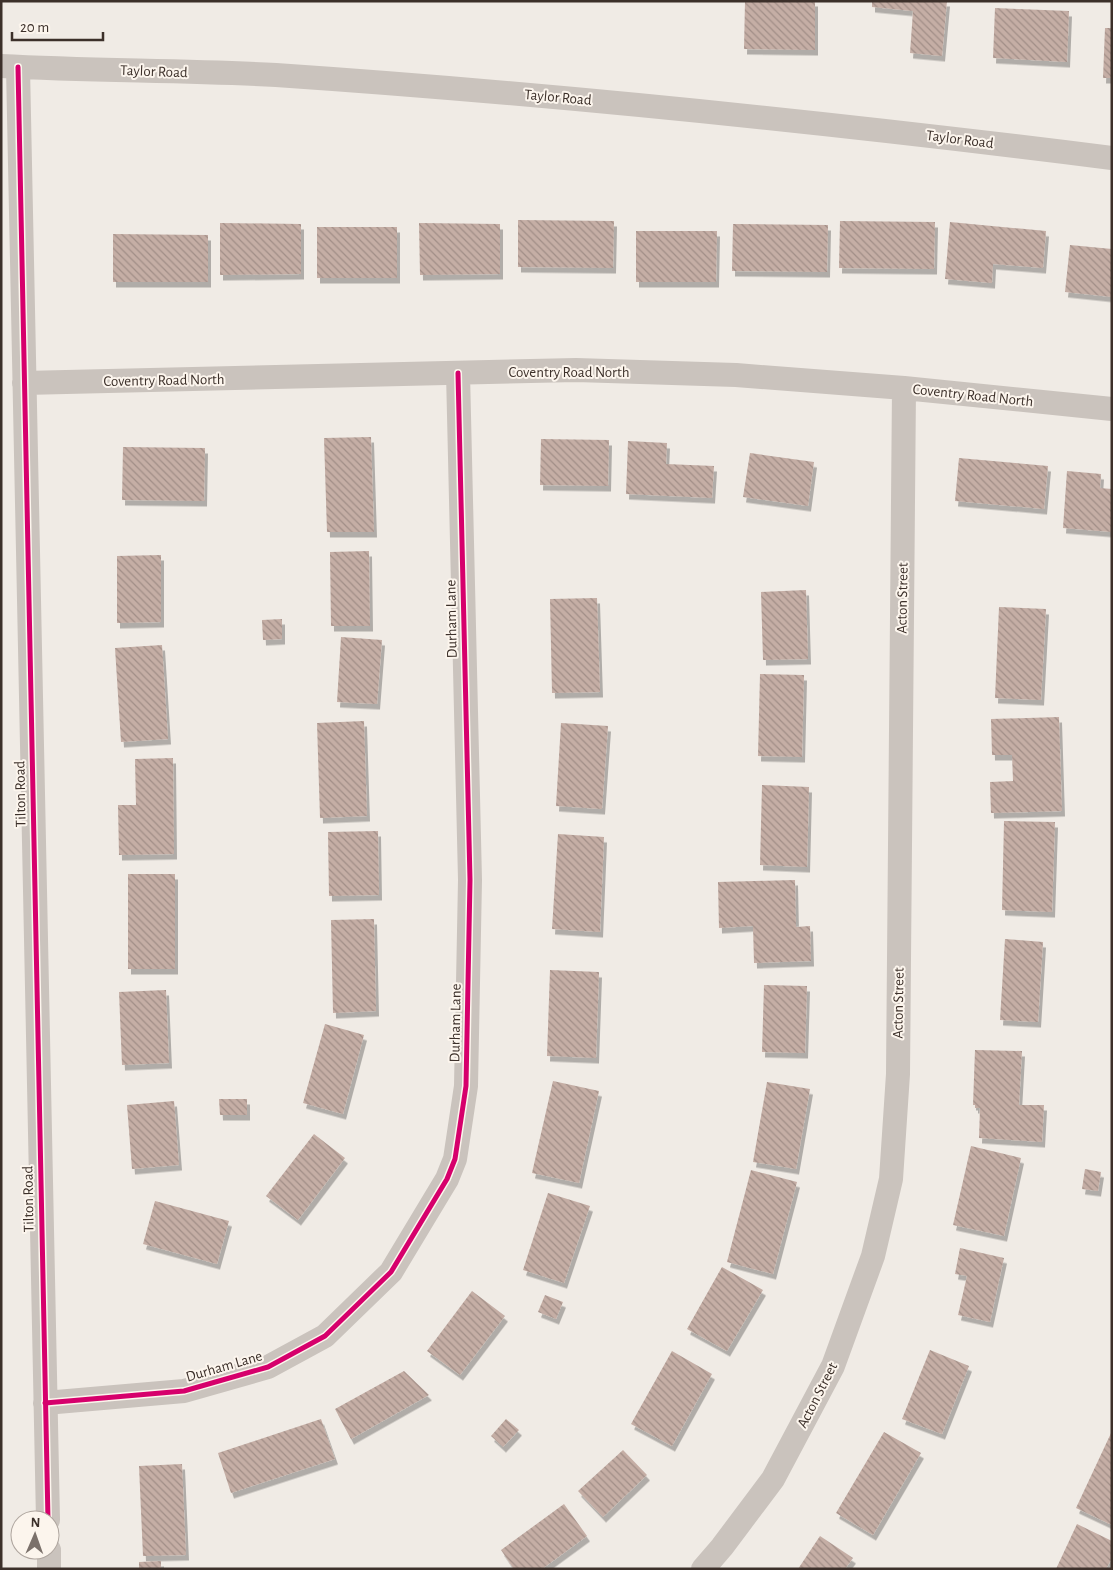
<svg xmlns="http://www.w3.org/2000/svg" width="1113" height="1570" font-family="'Alegreya Sans',sans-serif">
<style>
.building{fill:url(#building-back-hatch);filter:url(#shadow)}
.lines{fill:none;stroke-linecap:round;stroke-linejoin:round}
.minor{stroke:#cac3bd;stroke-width:24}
.cycleway-casing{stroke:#fcf5ed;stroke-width:8}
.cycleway{stroke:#d6006c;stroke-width:5}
.labels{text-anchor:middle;stroke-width:4;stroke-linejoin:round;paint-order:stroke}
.street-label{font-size:15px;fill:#3c302a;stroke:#fcf5ed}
</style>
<defs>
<pattern id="building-back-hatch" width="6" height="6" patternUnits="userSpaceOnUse" patternTransform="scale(1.25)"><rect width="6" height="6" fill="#c5aea5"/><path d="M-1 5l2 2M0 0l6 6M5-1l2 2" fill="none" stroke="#a18e87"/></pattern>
<filter id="shadow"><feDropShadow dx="3" dy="5.5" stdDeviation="0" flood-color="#0004"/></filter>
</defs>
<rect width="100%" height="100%" fill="#f0ebe5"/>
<path class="building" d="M745 1H815V50L744 49Z
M872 1H947L942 56 910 53 913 11 872 7Z
M995 8 1069 11 1067 62 993 58Z
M1105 28H1112V78H1103Z
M518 220 614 221 613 268 518 267Z
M840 221 935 222 934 269 839 268Z
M950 222 1046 231 1043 268 993 264 992 283 945 279Z
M220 223 301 224V274L220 275Z
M419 223 500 224V274L420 275Z
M733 224 828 225 827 272 732 271Z
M317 227H397V278H317Z
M636 231H717L716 282H636Z
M113 234 208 235V282H113Z
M1070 245 1112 249V297L1065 292Z
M371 437 374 532H327L324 438Z
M541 439 609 440 608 486 540 485Z
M628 441 667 443 666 464 714 466 712 498 626 494Z
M123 447 205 448 204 501 122 500Z
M750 453 814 462 808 506 743 497Z
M959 458 1048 466 1044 509 955 501Z
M1067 471 1101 474 1100 488 1112 489V532L1063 528Z
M369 551 370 626H331L330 552Z
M161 555V622L117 623V556Z
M806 590 808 659 763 660 761 592Z
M597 598 600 692 552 693 550 599Z
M999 607 1046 609 1041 700 995 698Z
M282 619V639L263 640 262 620Z
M341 637 382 640 377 704 337 702Z
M162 645 168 739 121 742 115 648Z
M760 674 804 675 802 757 758 756Z
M1059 717 1062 811 991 813 990 782 1013 781 1012 755H992L991 719Z
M364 721 367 816 320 818 317 723Z
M561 723 608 726 602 809 556 806Z
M173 758 174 854 119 855 118 805H136L135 759Z
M762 785 809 787 807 867 760 865Z
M1004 821 1055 822 1052 912 1002 910Z
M378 831 379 895 329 896 328 832Z
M558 834 604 837 600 932 552 929Z
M128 874H175V969H128Z
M795 880 796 927 810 926 811 961 754 963 753 926 719 928 718 882Z
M374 919 376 1011 333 1013 331 920Z
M1005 939 1043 942 1038 1022 1000 1020Z
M550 970 599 972 596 1058 547 1056Z
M764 985 807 986 805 1053 762 1052Z
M166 990 169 1063 122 1065 119 992Z
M325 1024 364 1035 343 1114 303 1103Z
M975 1050 1022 1051 1019 1105H1044L1042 1142 979 1138 980 1108H975V1105H973Z
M553 1081 599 1091 579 1183 532 1173Z
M767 1082 810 1089 796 1169 753 1162Z
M219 1099H247V1115H220Z
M174 1101 179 1165 132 1169 127 1105Z
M314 1134 345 1158 298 1220 266 1196Z
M971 1146 1021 1158 1004 1236 953 1225Z
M1085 1169 1101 1172 1098 1191 1082 1189Z
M751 1170 797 1182 773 1274 727 1262Z
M548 1193 590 1206 564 1283 523 1270Z
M155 1201 229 1221 217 1264 143 1244Z
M960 1248 1004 1258 990 1322 958 1315 967 1276 955 1274Z
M722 1267 763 1290 727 1351 687 1329Z
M472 1291 505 1316 460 1375 427 1351Z
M545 1295 563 1302 556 1319 538 1312Z
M930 1350 969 1366 942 1434 902 1419Z
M672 1351 712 1374 672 1446 631 1424Z
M404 1371 429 1395 351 1439 335 1409Z
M321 1419 335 1459 231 1493 218 1453Z
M506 1419 519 1430 503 1447 491 1436Z
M1112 1431V1525L1076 1508Z
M884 1432 921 1453 873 1535 836 1513Z
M623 1450 647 1475 603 1517 578 1491Z
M182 1464 186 1555 143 1556 139 1466Z
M564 1504 587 1536 542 1569H514L501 1550Z
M1077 1524 1112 1541V1558L1106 1569H1056Z
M820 1536 853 1558 845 1569H798Z
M161 1561V1569H139V1562Z"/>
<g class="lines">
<path class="minor" d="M1 66C93 71 184 70 276 75 555 94 834 123 1112 158
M18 67 48 1520
M24 383 576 370 736 375 904 388 1112 409
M45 1403 184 1391 268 1367 325 1336 391 1272 447 1179 455 1159 466 1086 470 880 458 373
M49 1550V1569
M703 1569 722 1547 773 1479 833 1366 873 1256 891 1179 898 1074 904 388"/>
<defs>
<path id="cycleway" d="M18 67 48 1520
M45 1403 184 1391 268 1367 325 1336 391 1272 447 1179 455 1159 466 1086 470 880 458 373"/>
</defs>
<use href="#cycleway" class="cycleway-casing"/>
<use href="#cycleway" class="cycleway"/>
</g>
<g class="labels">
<g class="street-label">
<text transform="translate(154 71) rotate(2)" y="5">Taylor Road</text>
<text transform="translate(558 97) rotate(5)" y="5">Taylor Road</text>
<text transform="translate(960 139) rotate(7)" y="5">Taylor Road</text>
<text x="569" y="377">Coventry Road North</text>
<text transform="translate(164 380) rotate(-1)" y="5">Coventry Road North</text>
<text transform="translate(973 395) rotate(6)" y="5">Coventry Road North</text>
<text transform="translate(902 598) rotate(-89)" y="5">Acton Street</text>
<text transform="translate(451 619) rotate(-91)" y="5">Durham Lane</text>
<text transform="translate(20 794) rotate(-91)" y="5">Tilton Road</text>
<text transform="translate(898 1003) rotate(-89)" y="5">Acton Street</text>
<text transform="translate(455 1023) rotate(-89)" y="5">Durham Lane</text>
<text transform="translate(28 1199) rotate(-91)" y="5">Tilton Road</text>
<text transform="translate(224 1366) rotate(-16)" y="5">Durham Lane</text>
<text transform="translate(817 1395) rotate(-63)" y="5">Acton Street</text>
</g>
</g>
<rect width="1113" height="1570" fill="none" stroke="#3c302a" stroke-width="5"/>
<g transform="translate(35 1535) rotate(2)"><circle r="24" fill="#fcf5ed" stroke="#afa69f"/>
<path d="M0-4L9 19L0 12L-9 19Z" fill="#7b716b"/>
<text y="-8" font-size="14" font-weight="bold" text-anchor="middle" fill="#3c302a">N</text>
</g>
<path d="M12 32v8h91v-8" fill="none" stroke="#3c302a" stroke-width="2.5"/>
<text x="20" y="32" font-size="15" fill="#3c302a" stroke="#fcf5ed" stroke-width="4" paint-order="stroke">20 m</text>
</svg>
